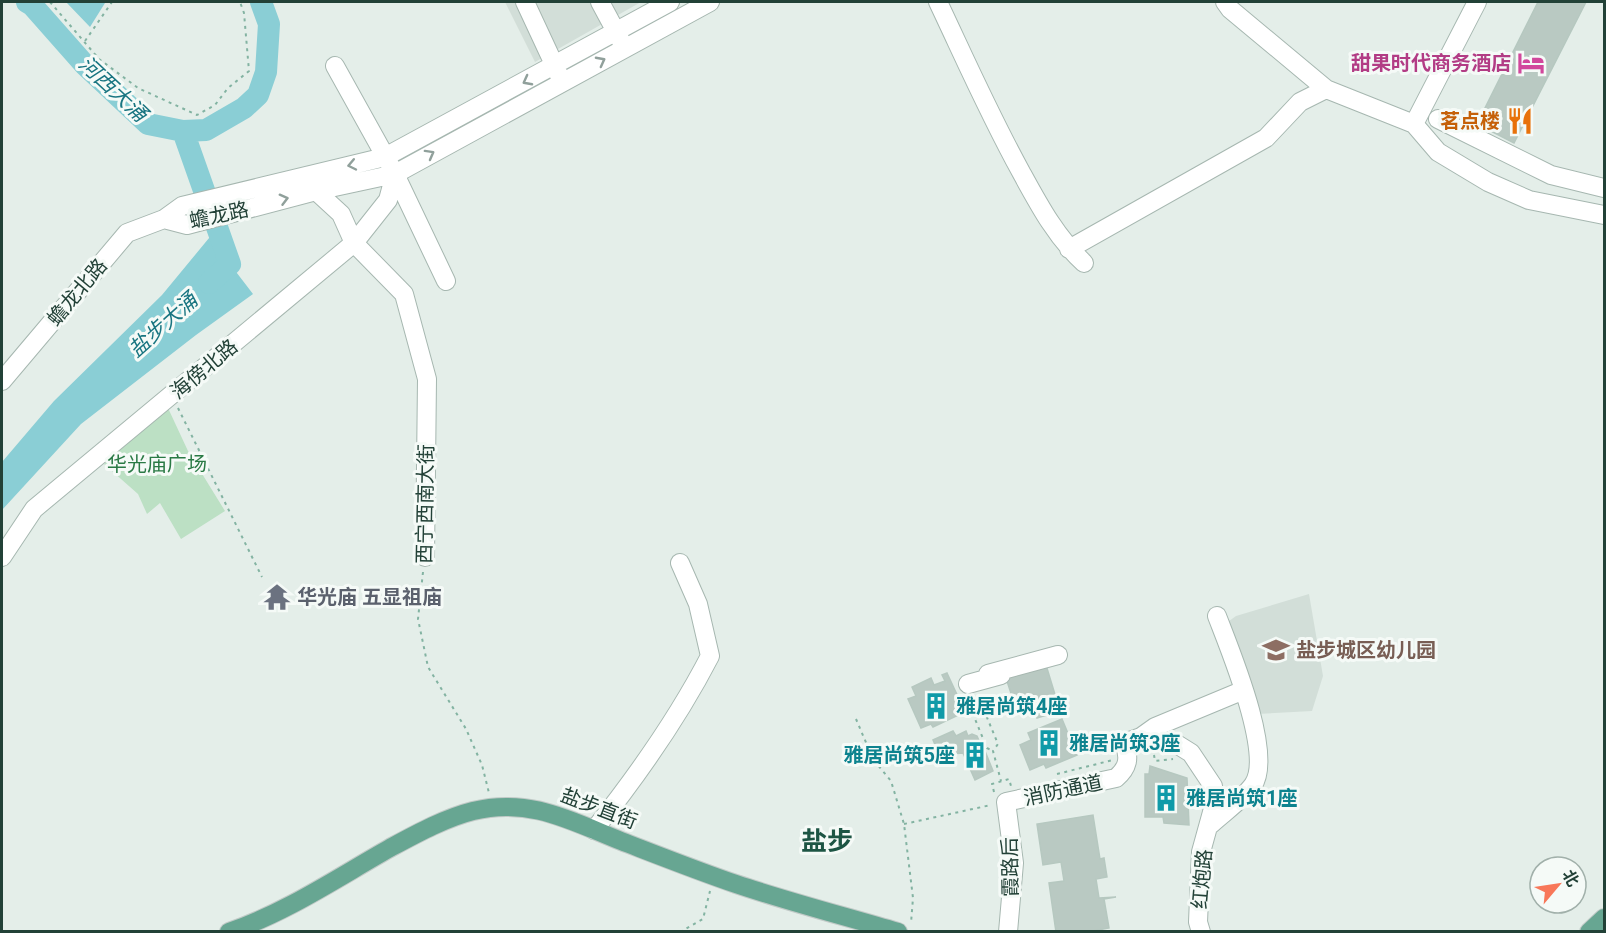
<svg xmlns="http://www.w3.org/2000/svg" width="1606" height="933" font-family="Roboto,'Noto Sans SC',sans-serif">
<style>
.built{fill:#d2ded8}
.green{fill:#bce0c4}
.water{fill:#8aced5}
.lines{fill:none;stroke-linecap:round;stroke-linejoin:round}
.river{stroke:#8aced5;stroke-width:22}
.building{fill:#b9c9c2;stroke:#b6c8c0;stroke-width:1.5}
.minor-casing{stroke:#a6b7b0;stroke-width:20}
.major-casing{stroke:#c1cac7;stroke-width:20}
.path{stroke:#83b3a2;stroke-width:2;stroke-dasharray:3 4.5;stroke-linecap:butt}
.minor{stroke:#fff;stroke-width:18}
.major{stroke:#67a692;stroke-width:18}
.oneway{stroke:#90a09b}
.labels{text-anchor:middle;stroke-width:6;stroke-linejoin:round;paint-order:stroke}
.hotel-label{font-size:20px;font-weight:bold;fill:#b23c85;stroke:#f5faf7;text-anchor:end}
.food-label{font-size:20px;font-weight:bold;fill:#c56008;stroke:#f5faf7;text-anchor:end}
.street-label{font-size:20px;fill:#224137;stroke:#f5faf7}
.park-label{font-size:20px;fill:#2a7a45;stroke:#f5faf7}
.worship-label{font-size:20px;font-weight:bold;fill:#5b616d;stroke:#f5faf7;text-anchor:start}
.education-label{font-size:20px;font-weight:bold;fill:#785e54;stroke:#f5faf7;text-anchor:start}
.culture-label{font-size:20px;font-weight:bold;fill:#0d838f;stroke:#f5faf7;text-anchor:start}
.water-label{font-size:21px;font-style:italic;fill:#197581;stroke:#f5faf7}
.district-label{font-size:26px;font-weight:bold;fill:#1d5544;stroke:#f5faf7}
</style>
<rect width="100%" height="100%" fill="#e4eee9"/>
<path class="built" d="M505 2H641L535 62Z
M1309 594 1323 676 1312 711 1256 714 1225 624 1236 616Z"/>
<path class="green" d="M168 408 188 451 225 511 181 539 160 503 147 514 138 494 104 464Z"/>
<path class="water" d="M66 2H104L105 3 90 27Z
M214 232 230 264 253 294 196 335 81 424 2 510V462L54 401 162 295Z"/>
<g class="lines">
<path class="river" d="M27 2 32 5 85 65 148 124 183 131 206 130 244 108 258 95 266 72 269 24 261 2
M183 131 230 264 209 283"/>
</g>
<path class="building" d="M1538 2H1586L1514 143 1477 124Z
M1046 665 1060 711 1037 718 1035 709 1018 715 1006 678Z
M947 673 965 712 933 727 931 724 921 728 908 699 916 696 912 687 931 678 934 685 945 681 942 675Z
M1062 719 1077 755 1046 768 1044 764 1030 770 1020 745 1031 740 1028 733Z
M953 731 956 736 966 731 968 736 972 734 977 736 984 752 985 751 993 771 975 780 963 753 952 754 950 750 944 753 940 745 936 747 933 740Z
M1150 766 1187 778 1189 825 1164 823 1163 817H1145V774H1149Z
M1093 815 1100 859 1104 858 1107 877 1096 879 1099 898 1116 897 1104 899 1109 928 1088 932H1056L1049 883 1064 881 1061 862 1043 865 1037 824Z"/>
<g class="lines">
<defs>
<path id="minor" d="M525 2 559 75
M600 2 621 41
M938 2C965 59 990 116 1021 172 1039 205 1056 237 1084 263
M1225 2 1230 9 1326 89 1414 124 1438 152 1488 182 1529 200 1604 215
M335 66 395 174 446 281
M1438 119 1551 175 1604 188
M1414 124 1477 2
M316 191 341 214 354 243 404 294 427 379 425 557
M164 219 187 225 316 191 395 174 710 2
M1069 249 1266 138 1300 102 1326 89
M2 381 127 233 164 219 182 206 385 157 670 2
M2 557 34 509 354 243 388 200 395 174
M988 674 1058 655
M968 684 1001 675
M1141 737 1155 727 1244 690
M1209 826C1223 813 1242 800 1253 785 1274 755 1230 650 1217 616
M594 830C637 776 678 718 710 656L698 604 680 563
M1008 932 1014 863 1006 802 1116 778C1128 768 1130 758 1124 743L1141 737 1175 743 1191 753 1213 786 1214 805 1201 852 1198 922 1201 932"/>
<path id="major" d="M229 932C287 912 337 878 390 848 416 834 445 818 473 811 529 797 571 821 621 841 660 856 698 871 736 884 789 902 844 916 898 932
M1589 932 1604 918"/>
</defs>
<use href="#minor" class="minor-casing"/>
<use href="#major" class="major-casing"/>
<path class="path" d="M50 2 99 59 138 88 197 115 215 105 228 88 249 71 244 13 240 2
M85 41 112 2
M178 408 262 577
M423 572 418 619 428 667 466 729 482 765 489 793
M975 698 981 703 998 744 993 751 1001 781
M972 699 970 707 987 748 993 751
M856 719 873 759 891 781 904 824 913 898 911 923
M1154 755 1155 761 1173 759
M1057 774 1113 760
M994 792 992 784 1009 779 1011 786
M904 824 991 805
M680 932 703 919 710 891"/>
<use href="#minor" class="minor"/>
<use href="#major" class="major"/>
</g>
<defs><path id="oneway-chevron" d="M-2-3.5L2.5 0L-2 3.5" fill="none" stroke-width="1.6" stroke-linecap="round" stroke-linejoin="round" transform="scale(1.5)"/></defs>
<g class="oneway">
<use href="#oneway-chevron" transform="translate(601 61) rotate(-28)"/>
<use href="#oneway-chevron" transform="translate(527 81) rotate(152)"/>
<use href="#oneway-chevron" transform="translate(430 154) rotate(-29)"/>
<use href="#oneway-chevron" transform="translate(352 165) rotate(168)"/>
<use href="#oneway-chevron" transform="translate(284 199) rotate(-15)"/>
</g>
<defs>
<symbol id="hotel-bare" viewBox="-9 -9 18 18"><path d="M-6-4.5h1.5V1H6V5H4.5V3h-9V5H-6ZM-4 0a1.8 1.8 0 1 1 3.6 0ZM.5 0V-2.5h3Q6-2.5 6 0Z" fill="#d1479c" stroke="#f5faf7" stroke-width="2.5" paint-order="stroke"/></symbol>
<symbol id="restaurant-bare" viewBox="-9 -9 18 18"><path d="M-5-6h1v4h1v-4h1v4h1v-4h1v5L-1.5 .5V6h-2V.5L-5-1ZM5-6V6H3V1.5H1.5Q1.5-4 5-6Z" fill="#e8710a" stroke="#f5faf7" stroke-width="2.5" paint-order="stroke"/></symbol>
<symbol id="temple-bare" viewBox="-9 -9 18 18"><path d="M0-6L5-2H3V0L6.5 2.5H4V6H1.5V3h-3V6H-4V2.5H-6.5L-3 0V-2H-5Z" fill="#6b7280" stroke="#f5faf7" stroke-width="2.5" paint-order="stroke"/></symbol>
<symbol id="school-bare" viewBox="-9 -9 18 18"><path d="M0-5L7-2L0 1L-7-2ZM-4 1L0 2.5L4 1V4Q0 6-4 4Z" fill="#8d6e63" stroke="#f5faf7" stroke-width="2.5" paint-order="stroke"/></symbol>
<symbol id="building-bare" viewBox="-9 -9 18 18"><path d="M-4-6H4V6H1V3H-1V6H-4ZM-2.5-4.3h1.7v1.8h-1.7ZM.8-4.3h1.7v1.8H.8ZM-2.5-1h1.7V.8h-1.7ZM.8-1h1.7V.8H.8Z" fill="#0f9aa8" stroke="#f5faf7" stroke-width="2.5" paint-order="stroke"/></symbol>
</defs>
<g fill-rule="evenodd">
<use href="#hotel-bare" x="1512" y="44" width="38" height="38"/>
<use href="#restaurant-bare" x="1501" y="102" width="38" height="38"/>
<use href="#temple-bare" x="258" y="578" width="38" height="38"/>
<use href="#school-bare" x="1257" y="631" width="38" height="38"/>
<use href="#building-bare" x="917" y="687" width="38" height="38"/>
<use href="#building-bare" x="1030" y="724" width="38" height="38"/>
<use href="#building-bare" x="956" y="736" width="38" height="38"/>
<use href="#building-bare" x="1147" y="779" width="38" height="38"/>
</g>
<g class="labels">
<g class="hotel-label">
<text x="1511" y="70">甜果时代商务酒店</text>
</g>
<g class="food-label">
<text x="1500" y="128">茗点楼</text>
</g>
<g class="street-label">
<text transform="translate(219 215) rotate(-12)" y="7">蟾龙路</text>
<text transform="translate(77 292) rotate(-50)" y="7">蟾龙北路</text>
<text transform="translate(204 369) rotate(-40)" y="7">海傍北路</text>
<text transform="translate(425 504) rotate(-89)" y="7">西宁西南大街</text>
<text transform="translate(1063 790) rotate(-12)" y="7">消防通道</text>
<text transform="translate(599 808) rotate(21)" y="7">盐步直街</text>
<text transform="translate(1010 867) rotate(-91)" y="7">霞路后</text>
<text transform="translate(1202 879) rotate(-85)" y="7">红炮路</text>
</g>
<g class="park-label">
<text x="157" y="471">华光庙广场</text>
</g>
<g class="worship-label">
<text x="297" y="604">华光庙 五显祖庙</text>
</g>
<g class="education-label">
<text x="1296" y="657">盐步城区幼儿园</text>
</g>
<g class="culture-label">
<text x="956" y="713">雅居尚筑4座</text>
<text x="1069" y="750">雅居尚筑3座</text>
<text x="955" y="762" text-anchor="end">雅居尚筑5座</text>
<text x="1186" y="805">雅居尚筑1座</text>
</g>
<g class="water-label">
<text transform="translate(113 89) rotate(43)" y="7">河西大涌</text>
<text transform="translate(163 325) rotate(-42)" y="7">盐步大涌</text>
</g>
<g class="district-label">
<text x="827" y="850">盐步</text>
</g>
</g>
<rect width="1606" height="933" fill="none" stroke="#224137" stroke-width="6"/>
<g transform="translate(1558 885) rotate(61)"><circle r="28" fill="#f5faf7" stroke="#a1b0aa" stroke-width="1.5"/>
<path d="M0-4.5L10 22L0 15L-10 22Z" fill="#f87759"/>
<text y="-9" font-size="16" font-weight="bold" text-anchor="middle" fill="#224137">北</text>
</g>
</svg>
